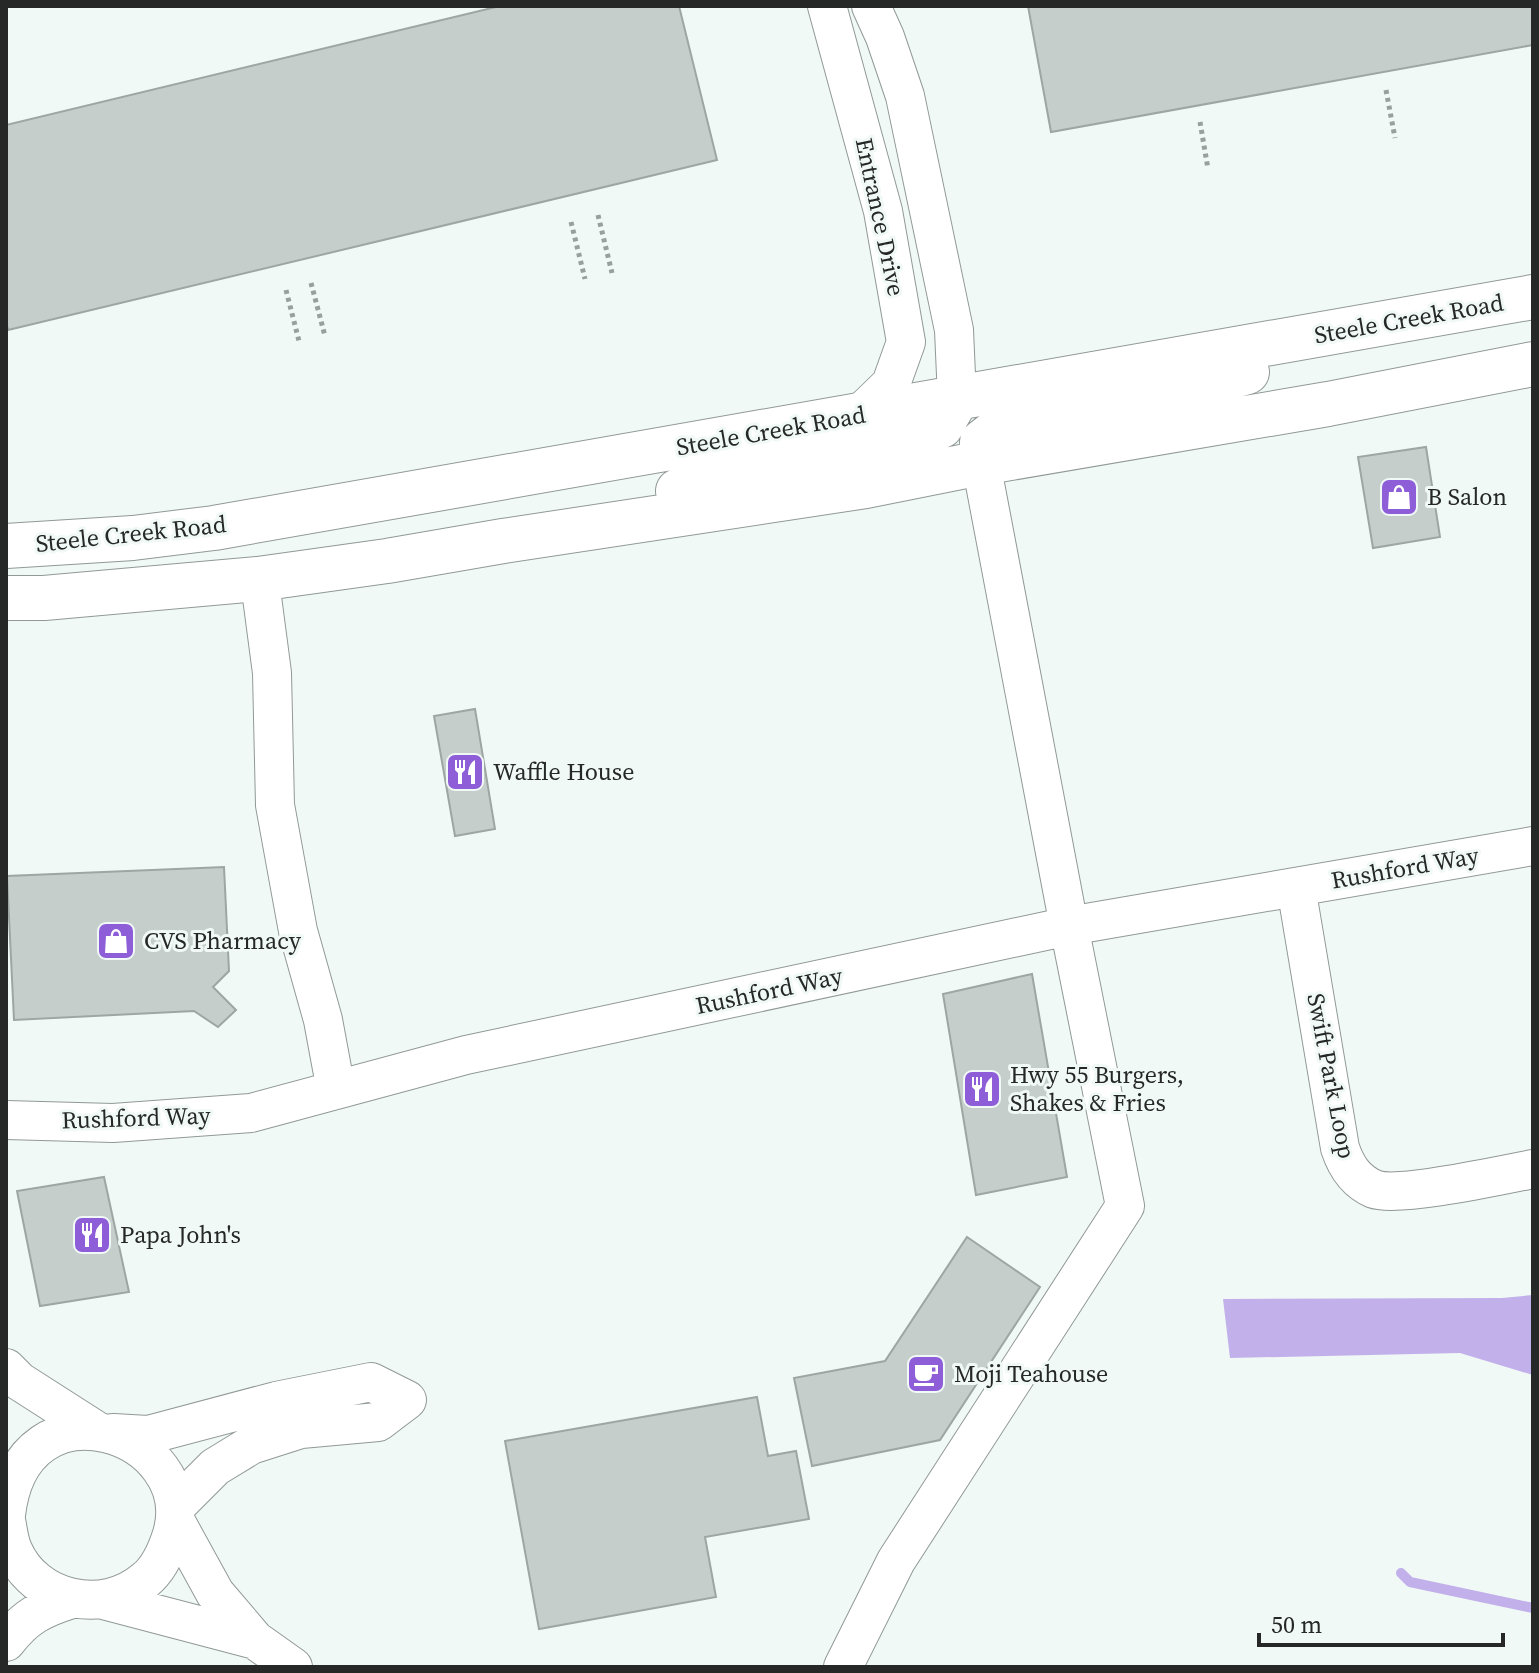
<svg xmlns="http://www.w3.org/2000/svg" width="1539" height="1673" font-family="'Source Serif 4',serif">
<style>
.water{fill:#c2b0ea}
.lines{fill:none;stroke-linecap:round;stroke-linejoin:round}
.stream{stroke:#c2b0ea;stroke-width:10}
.building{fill:#c6cecc;stroke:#9ea6a3;stroke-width:2}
.minor-casing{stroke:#919996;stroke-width:40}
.major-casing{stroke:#919996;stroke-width:46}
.path{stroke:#999f9d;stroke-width:5;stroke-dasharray:4 4;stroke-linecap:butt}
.minor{stroke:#fff;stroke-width:38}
.major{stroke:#fff;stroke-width:44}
.labels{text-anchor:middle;stroke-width:6;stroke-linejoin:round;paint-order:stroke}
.street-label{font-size:24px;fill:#252827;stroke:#f0f9f6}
.poi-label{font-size:24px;fill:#252827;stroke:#f0f9f6;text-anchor:start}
</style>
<rect width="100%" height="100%" fill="#f0f9f6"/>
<path class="water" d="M1533 1295V1375L1460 1353 1230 1358 1223 1299 1502 1298Z"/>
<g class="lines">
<path class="stream" d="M1401 1573 1410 1582 1533 1608"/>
</g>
<path class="building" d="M500 6H679L717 160 8 330 6 321V125Z
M1028 6H1533V45L1051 132Z
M1426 447 1440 537 1373 548 1358 457Z
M475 709 495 829 455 836 434 716Z
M224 867 229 971 213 987 236 1010 218 1027 194 1011 14 1020 7 876Z
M1032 974 1067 1177 976 1195 943 994Z
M104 1177 129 1292 40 1306 17 1191Z
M967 1237 1040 1287 940 1440 812 1466 794 1378 885 1361Z
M757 1397 768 1456 796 1451 809 1519 705 1537 716 1597 539 1629 505 1441Z"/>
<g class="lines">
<defs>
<path id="minor" d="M827 6 883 211 906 342 891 384 858 416
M871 6 885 37 905 96 954 330 957 398
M258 579 260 582 272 673 275 805 298 931 323 1020 336 1090
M1296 887 1340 1148C1346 1166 1355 1181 1374 1189 1398 1198 1502 1175 1533 1169
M6 1120 113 1123 251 1113 466 1055 1069 926 1533 846
M6 1368 19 1381 94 1429
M113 1433 148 1435 276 1401 371 1382 407 1400 378 1422 301 1429 251 1445 215 1467 175 1507
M6 1515C22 1372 201 1434 172 1534 167 1550 159 1569 145 1580 103 1616 35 1601 13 1550 9 1541 8 1530 6 1520
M176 1522 215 1593 255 1640 293 1667
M103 1600 255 1640
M6 1642C26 1616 41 1609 72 1599
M843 1667 896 1561 1125 1206 1069 926 981 463"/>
<path id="major" d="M981 463 982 442 1000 428 1156 398 1247 372
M678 491 777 464 914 440 941 426 957 398
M6 546 133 538 214 528 1533 297
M6 598H44L258 579 387 561 503 541 866 486 981 463 1328 404 1533 364"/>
</defs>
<use href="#minor" class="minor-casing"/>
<use href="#major" class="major-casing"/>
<path class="path" d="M1386 90 1395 138
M1200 122 1208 169
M598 215 612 273
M571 222 585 279
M311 283 325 336
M286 290 299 341"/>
<use href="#minor" class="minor"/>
<use href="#major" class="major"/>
</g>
<defs>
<symbol id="shop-square" viewBox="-11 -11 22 22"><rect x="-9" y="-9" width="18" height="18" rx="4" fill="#8e5ed8" stroke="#f0f9f6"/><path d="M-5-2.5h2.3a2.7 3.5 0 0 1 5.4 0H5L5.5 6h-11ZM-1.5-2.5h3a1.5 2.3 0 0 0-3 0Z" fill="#fff"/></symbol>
<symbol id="restaurant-square" viewBox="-11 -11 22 22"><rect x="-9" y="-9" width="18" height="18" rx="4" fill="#8e5ed8" stroke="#f0f9f6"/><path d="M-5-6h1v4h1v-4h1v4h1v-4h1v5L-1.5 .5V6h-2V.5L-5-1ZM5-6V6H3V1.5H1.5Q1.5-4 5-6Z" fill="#fff"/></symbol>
<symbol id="cafe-square" viewBox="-11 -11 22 22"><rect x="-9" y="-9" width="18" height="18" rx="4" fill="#8e5ed8" stroke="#f0f9f6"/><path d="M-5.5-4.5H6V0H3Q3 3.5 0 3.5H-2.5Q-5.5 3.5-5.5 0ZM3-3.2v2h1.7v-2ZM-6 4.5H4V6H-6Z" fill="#fff"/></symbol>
</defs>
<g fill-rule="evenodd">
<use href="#shop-square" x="1377" y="475" width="44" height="44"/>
<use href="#restaurant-square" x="443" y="750" width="44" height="44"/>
<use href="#shop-square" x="94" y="919" width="44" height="44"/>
<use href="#restaurant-square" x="960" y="1067" width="44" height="44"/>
<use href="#restaurant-square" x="70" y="1213" width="44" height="44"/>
<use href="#cafe-square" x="904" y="1352" width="44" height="44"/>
</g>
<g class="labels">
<g class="street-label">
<text transform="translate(880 217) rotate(78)" y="8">Entrance Drive</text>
<text transform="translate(1409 319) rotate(-10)" y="8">Steele Creek Road</text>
<text transform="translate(771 431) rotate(-10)" y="8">Steele Creek Road</text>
<text transform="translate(131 534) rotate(-6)" y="8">Steele Creek Road</text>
<text transform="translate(1405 868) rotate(-10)" y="8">Rushford Way</text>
<text transform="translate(769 991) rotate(-12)" y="8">Rushford Way</text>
<text transform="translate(1331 1076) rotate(79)" y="8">Swift Park Loop</text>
<text transform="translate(136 1118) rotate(-2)" y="8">Rushford Way</text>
</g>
<g class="poi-label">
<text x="1427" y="505">B Salon</text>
<text x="493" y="780">Waffle House</text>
<text x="144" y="949">CVS Pharmacy</text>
<text x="1010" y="1083">Hwy 55 Burgers,<tspan x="1010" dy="28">Shakes &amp; Fries</tspan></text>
<text x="120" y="1243">Papa John's</text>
<text x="954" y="1382">Moji Teahouse</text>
</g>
</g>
<rect width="1539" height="1673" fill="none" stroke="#252827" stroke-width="16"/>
<path d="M1259 1633v12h244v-12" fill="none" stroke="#252827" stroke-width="4"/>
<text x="1271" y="1633" font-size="24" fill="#252827" stroke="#f0f9f6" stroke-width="6" paint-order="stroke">50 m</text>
</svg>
